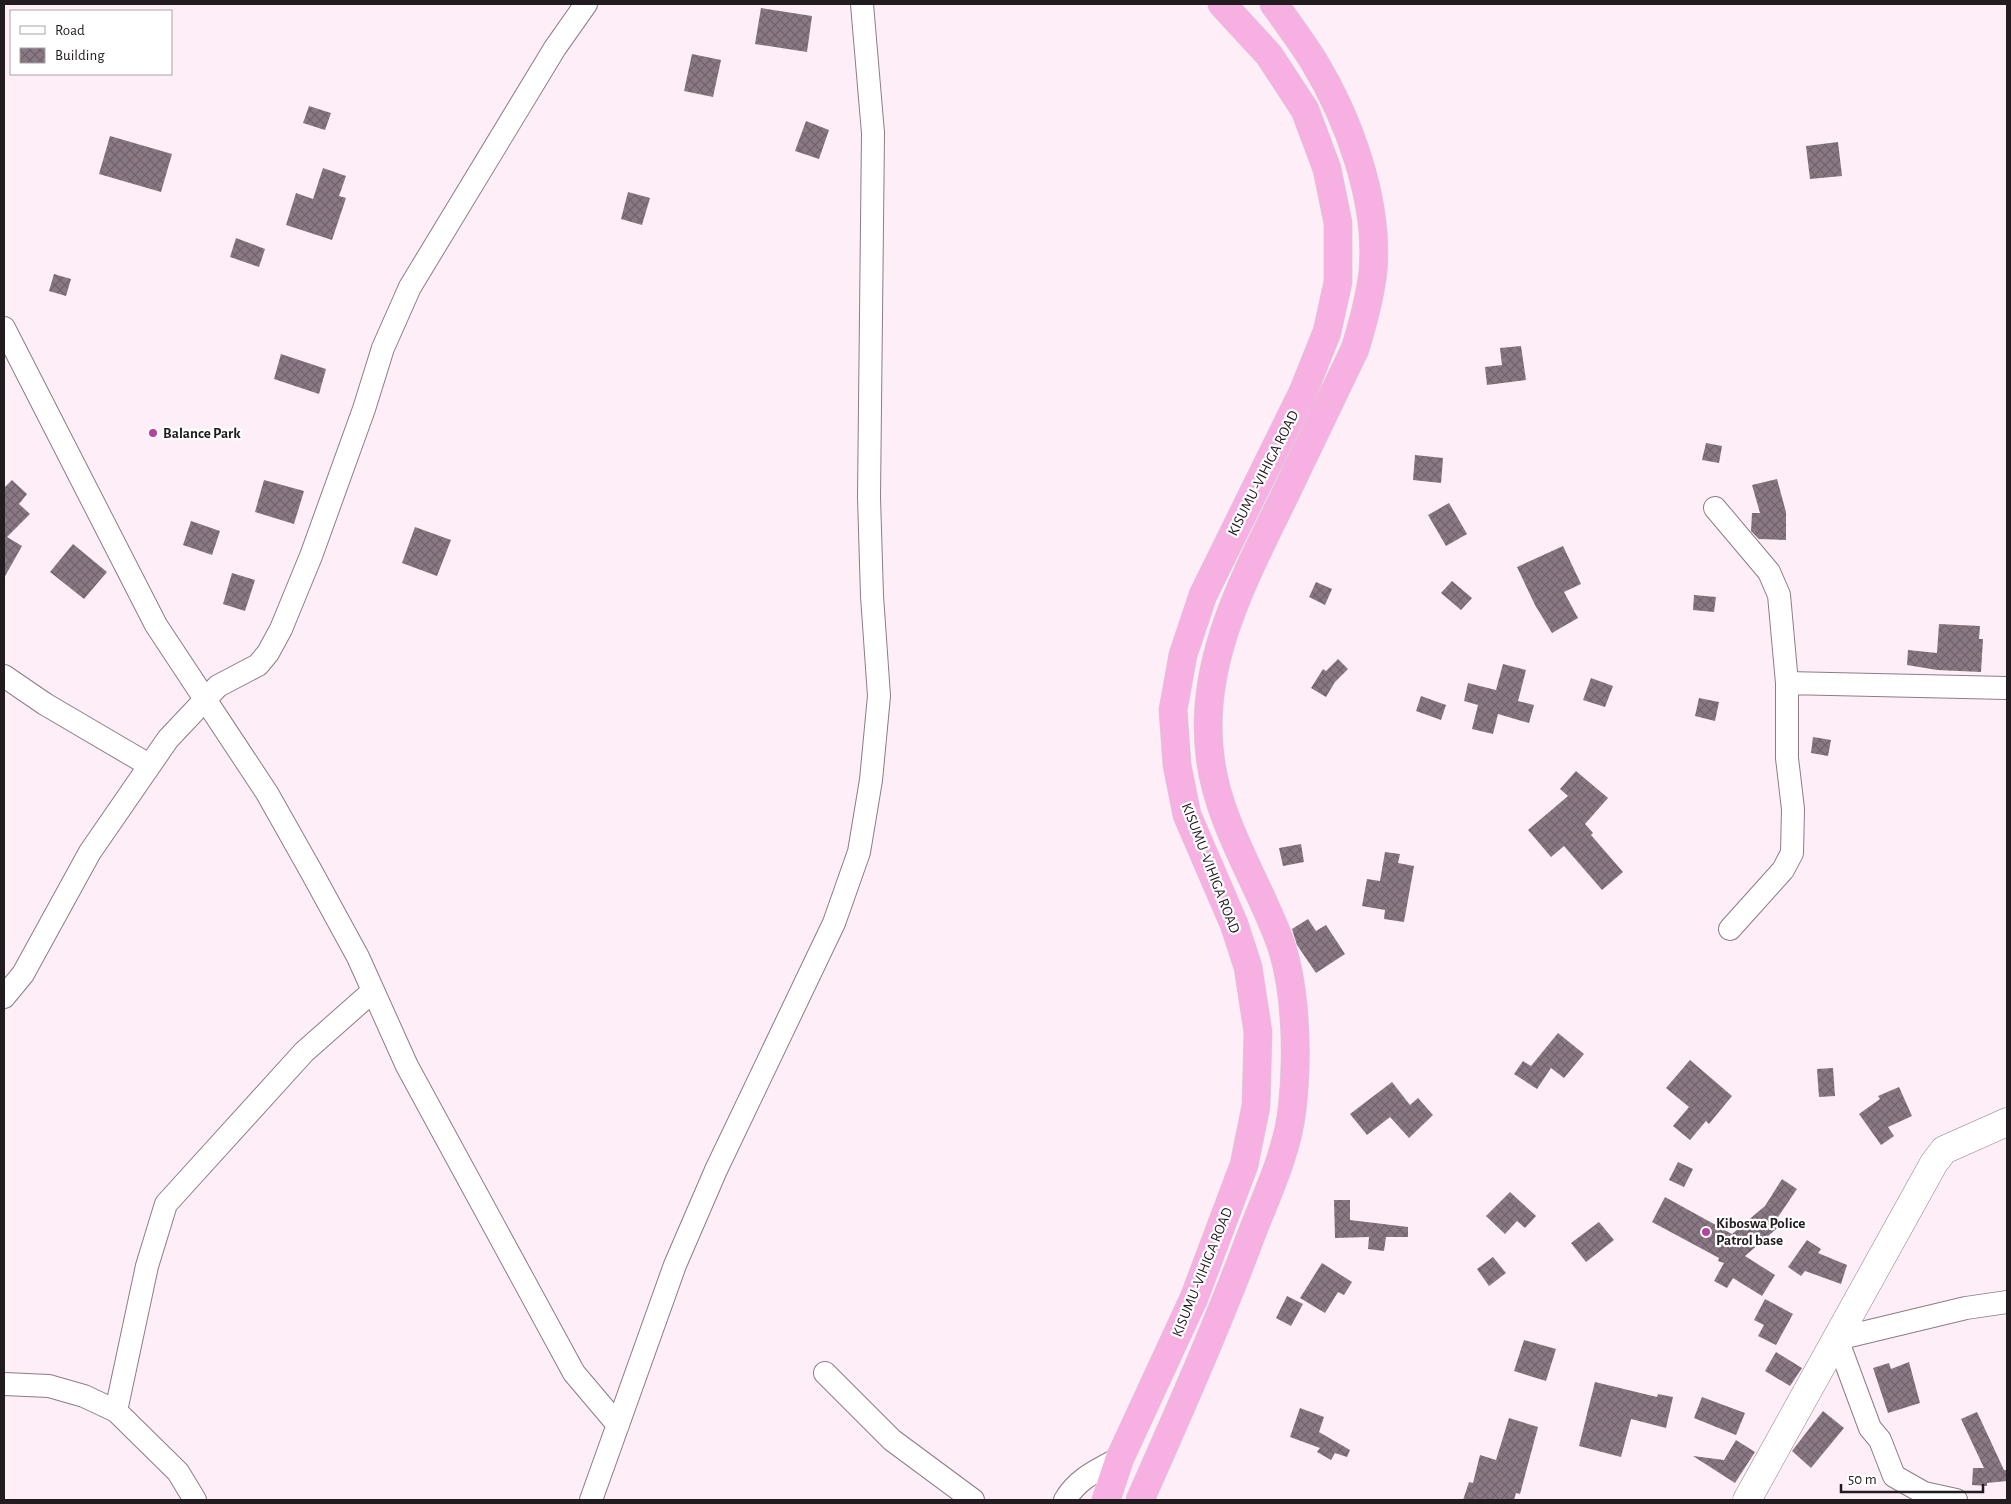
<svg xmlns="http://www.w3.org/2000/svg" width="2011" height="1504" font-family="'Alegreya Sans',sans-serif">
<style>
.building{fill:url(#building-cross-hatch)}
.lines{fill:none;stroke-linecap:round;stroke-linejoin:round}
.minor-casing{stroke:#8d7c87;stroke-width:24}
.tertiary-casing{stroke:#8d7c87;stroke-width:29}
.trunk-casing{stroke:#d7d6d7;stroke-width:29}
.minor{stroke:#fff;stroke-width:22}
.tertiary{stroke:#fff;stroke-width:28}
.trunk{stroke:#f6b0e2;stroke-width:28}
.poi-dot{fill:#b6429a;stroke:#fff;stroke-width:2}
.labels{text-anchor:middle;stroke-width:4.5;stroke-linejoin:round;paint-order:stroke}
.poi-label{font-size:15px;font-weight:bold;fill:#221b20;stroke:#fff;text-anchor:start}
.street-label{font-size:15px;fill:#221b20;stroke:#fff}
</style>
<defs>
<pattern id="building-cross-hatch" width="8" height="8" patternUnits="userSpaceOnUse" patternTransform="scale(1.25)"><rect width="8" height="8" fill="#8a7984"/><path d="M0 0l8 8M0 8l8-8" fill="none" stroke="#70626c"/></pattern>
</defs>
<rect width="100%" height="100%" fill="#feeef8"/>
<path class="building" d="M761 8 812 16 807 52 755 44Z
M692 54 721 60 713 97 684 91Z
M309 106 331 113 325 130 303 123Z
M806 121 829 130 819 159 795 151Z
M110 136 172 154 161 192 99 174Z
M1838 142 1842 176 1810 179 1806 146Z
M323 168 346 176 339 196 346 198 332 240 286 225 296 193 313 199Z
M628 192 650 198 642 225 621 219Z
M236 238 265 249 259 267 230 257Z
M54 274 71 279 66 296 49 291Z
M1521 346 1526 380 1487 385 1485 367 1502 365 1500 348Z
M281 354 326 369 319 394 274 379Z
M1706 443 1722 446 1719 463 1702 460Z
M1415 455 1443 458 1441 483 1413 480Z
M1777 479 1786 512V540L1759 539 1751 531 1752 513H1760L1752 485Z
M12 480 27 494 19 504 30 514 7 537 22 546 4 578V488Z
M264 480 304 491 294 524 255 512Z
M1449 503 1467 534 1446 546 1428 515Z
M191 521 220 531 212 555 183 545Z
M415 527 451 540 437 576 402 563Z
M73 544 107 572 84 599 50 572Z
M1563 546 1581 584 1564 592 1578 618 1552 633 1535 605 1517 567Z
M232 573 255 580 245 611 223 604Z
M1452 581 1472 598 1461 610 1441 593Z
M1316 582 1332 589 1325 605 1309 597Z
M1694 595 1716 597 1714 612 1693 610Z
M1939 624 1980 626 1979 639H1983L1981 672 1937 670 1907 665 1908 650 1937 653Z
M1338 659 1348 669 1335 682 1326 697 1311 688 1323 669 1326 671Z
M1503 664 1526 670 1518 701 1534 705 1529 723 1498 714 1493 734 1472 729 1478 705 1464 701 1468 683 1496 690Z
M1591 678 1613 686 1605 707 1583 700Z
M1421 696 1446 705 1441 720 1416 711Z
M1699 698 1719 702 1715 721 1695 716Z
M1813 737 1831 740 1828 756 1811 753Z
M1576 771 1608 798 1585 824 1593 833 1591 835 1623 872 1602 890 1564 846 1551 857 1528 830 1568 796 1560 789Z
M1301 844 1304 862 1283 866 1279 848Z
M1385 852 1400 854 1398 863 1414 866 1404 922 1384 919 1385 910 1362 906 1367 879 1380 881Z
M1308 919 1316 931 1326 925 1345 954 1316 973 1297 945 1292 929Z
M1558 1033 1584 1054 1564 1078 1551 1068 1537 1089 1514 1074 1523 1061 1531 1066Z
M1690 1060 1732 1096 1709 1124 1706 1121 1690 1140 1673 1126 1689 1107 1666 1088Z
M1833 1068 1835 1096 1819 1097 1817 1069Z
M1392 1082 1410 1105 1418 1098 1433 1115 1409 1138 1390 1117 1367 1135 1350 1114Z
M1899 1087 1912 1116 1888 1127 1894 1136 1881 1145 1859 1114 1880 1099 1878 1096Z
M1678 1162 1693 1169 1684 1187 1669 1180Z
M1782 1179 1797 1189 1776 1220 1781 1225 1745 1256 1775 1275 1762 1296 1733 1278 1727 1288 1714 1281 1724 1263 1718 1261 1719 1258 1652 1222 1665 1197 1732 1234 1765 1206Z
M1510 1192 1536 1216 1525 1228 1517 1221 1505 1234 1486 1216Z
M1334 1200H1350V1220L1408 1227V1237H1386L1384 1251 1368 1249 1369 1237 1335 1238Z
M1599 1222 1614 1240 1586 1262 1571 1243Z
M1807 1240 1821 1249 1818 1253 1847 1265 1841 1284 1805 1271 1801 1276 1788 1267Z
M1493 1257 1506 1273 1489 1286 1477 1269Z
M1322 1263 1352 1282 1344 1295 1338 1292 1325 1313 1300 1298Z
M1287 1296 1303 1304 1291 1326 1276 1318Z
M1765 1299 1793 1314 1776 1345 1758 1336 1764 1325 1754 1320Z
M1524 1340 1556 1349 1546 1381 1514 1371Z
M1776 1352 1802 1368 1790 1386 1765 1371Z
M1909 1362 1920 1403 1888 1413 1873 1368 1889 1363 1891 1369Z
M1595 1382 1657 1397 1658 1394 1673 1397 1666 1428 1631 1419 1621 1457 1579 1446Z
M1702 1397 1745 1413 1736 1435 1694 1418Z
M1300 1408 1324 1417 1319 1432 1350 1450 1347 1457 1335 1453 1331 1460 1317 1452 1320 1448 1290 1437Z
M1823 1411 1844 1428 1811 1468 1792 1451Z
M1977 1412 2004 1470H2007V1481L1987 1483V1486L1972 1485 1973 1468H1984L1961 1419Z
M1509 1418 1538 1427 1520 1494 1516 1493 1514 1500H1463L1469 1482 1473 1483 1480 1455 1496 1460Z
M1736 1440 1755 1452 1735 1483 1693 1456 1724 1460Z"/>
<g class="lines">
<defs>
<path id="minor" d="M4 328 156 625 267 793 311 871 358 957 407 1066 574 1373 618 1425
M1715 508 1769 572 1779 595 1787 683
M4 676 45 704 149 765
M1730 929 1783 870 1792 853 1793 809 1787 758V683L2007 688
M4 997 23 974 90 852 168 739 218 686 258 665 268 653 281 629 311 556 364 409 383 348 410 287 555 48 586 4
M825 1373 892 1440 973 1500
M4 1384 49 1386 84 1396 116 1411 178 1472 195 1500
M116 1411 147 1266 166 1204 304 1052 373 991
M591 1500 675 1265 716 1170 834 923 859 852 871 780 879 696 872 596 869 497 873 133 862 4
M1065 1500C1078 1478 1098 1470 1120 1458
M1956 1500 1924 1493 1894 1476 1880 1440 1870 1428 1837 1339 1966 1308 2007 1302"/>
<path id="tertiary" d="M1747 1500 1934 1163 1944 1150 2007 1122"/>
<path id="trunk" d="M1106 1500 1120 1458 1194 1298 1244 1165 1256 1106 1258 1032 1248 967 1234 924 1187 815 1177 765 1173 710 1183 655 1203 595 1303 392 1327 332 1338 282V223L1327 169 1305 110 1269 55 1222 4
M1140 1500C1179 1412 1218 1324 1252 1233 1267 1194 1287 1153 1292 1110 1298 1059 1297 982 1277 934 1254 875 1217 819 1210 756 1198 663 1244 579 1283 499 1307 449 1331 399 1355 349 1363 323 1370 298 1373 271 1379 201 1349 119 1313 60 1301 41 1287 22 1274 4"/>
</defs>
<use href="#minor" class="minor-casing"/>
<use href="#tertiary" class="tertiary-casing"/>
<use href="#trunk" class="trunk-casing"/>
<use href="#minor" class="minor"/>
<use href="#tertiary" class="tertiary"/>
<use href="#trunk" class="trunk"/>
</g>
<g class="poi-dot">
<circle cx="153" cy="433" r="5"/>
<circle cx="1706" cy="1232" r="5"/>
</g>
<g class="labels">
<g class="poi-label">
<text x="163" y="438">Balance Park</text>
<text x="1716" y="1228">Kiboswa Police<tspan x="1716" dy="17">Patrol base</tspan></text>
</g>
<g class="street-label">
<text transform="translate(1263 473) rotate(-63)" y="5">KISUMU -VIHIGA ROAD</text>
<text transform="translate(1211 868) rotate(69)" y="5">KISUMU -VIHIGA ROAD</text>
<text transform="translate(1202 1272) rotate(-68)" y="5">KISUMU -VIHIGA ROAD</text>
</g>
</g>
<rect width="2011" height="1504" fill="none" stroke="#221b20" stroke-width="10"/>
<rect x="10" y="10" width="162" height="65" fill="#ffffff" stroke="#a7a4a6"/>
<rect x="20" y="26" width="25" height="8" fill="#ffffff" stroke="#a7a4a6"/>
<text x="55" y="35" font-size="15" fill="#221b20">Road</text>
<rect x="20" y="48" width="25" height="15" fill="url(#building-cross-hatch)" stroke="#a7a4a6"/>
<text x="55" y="60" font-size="15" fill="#221b20">Building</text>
<path d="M1841 1484v8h142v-8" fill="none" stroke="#221b20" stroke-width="2.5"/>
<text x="1848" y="1484" font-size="15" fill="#221b20" stroke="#ffffff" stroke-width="4" paint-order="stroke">50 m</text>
</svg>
